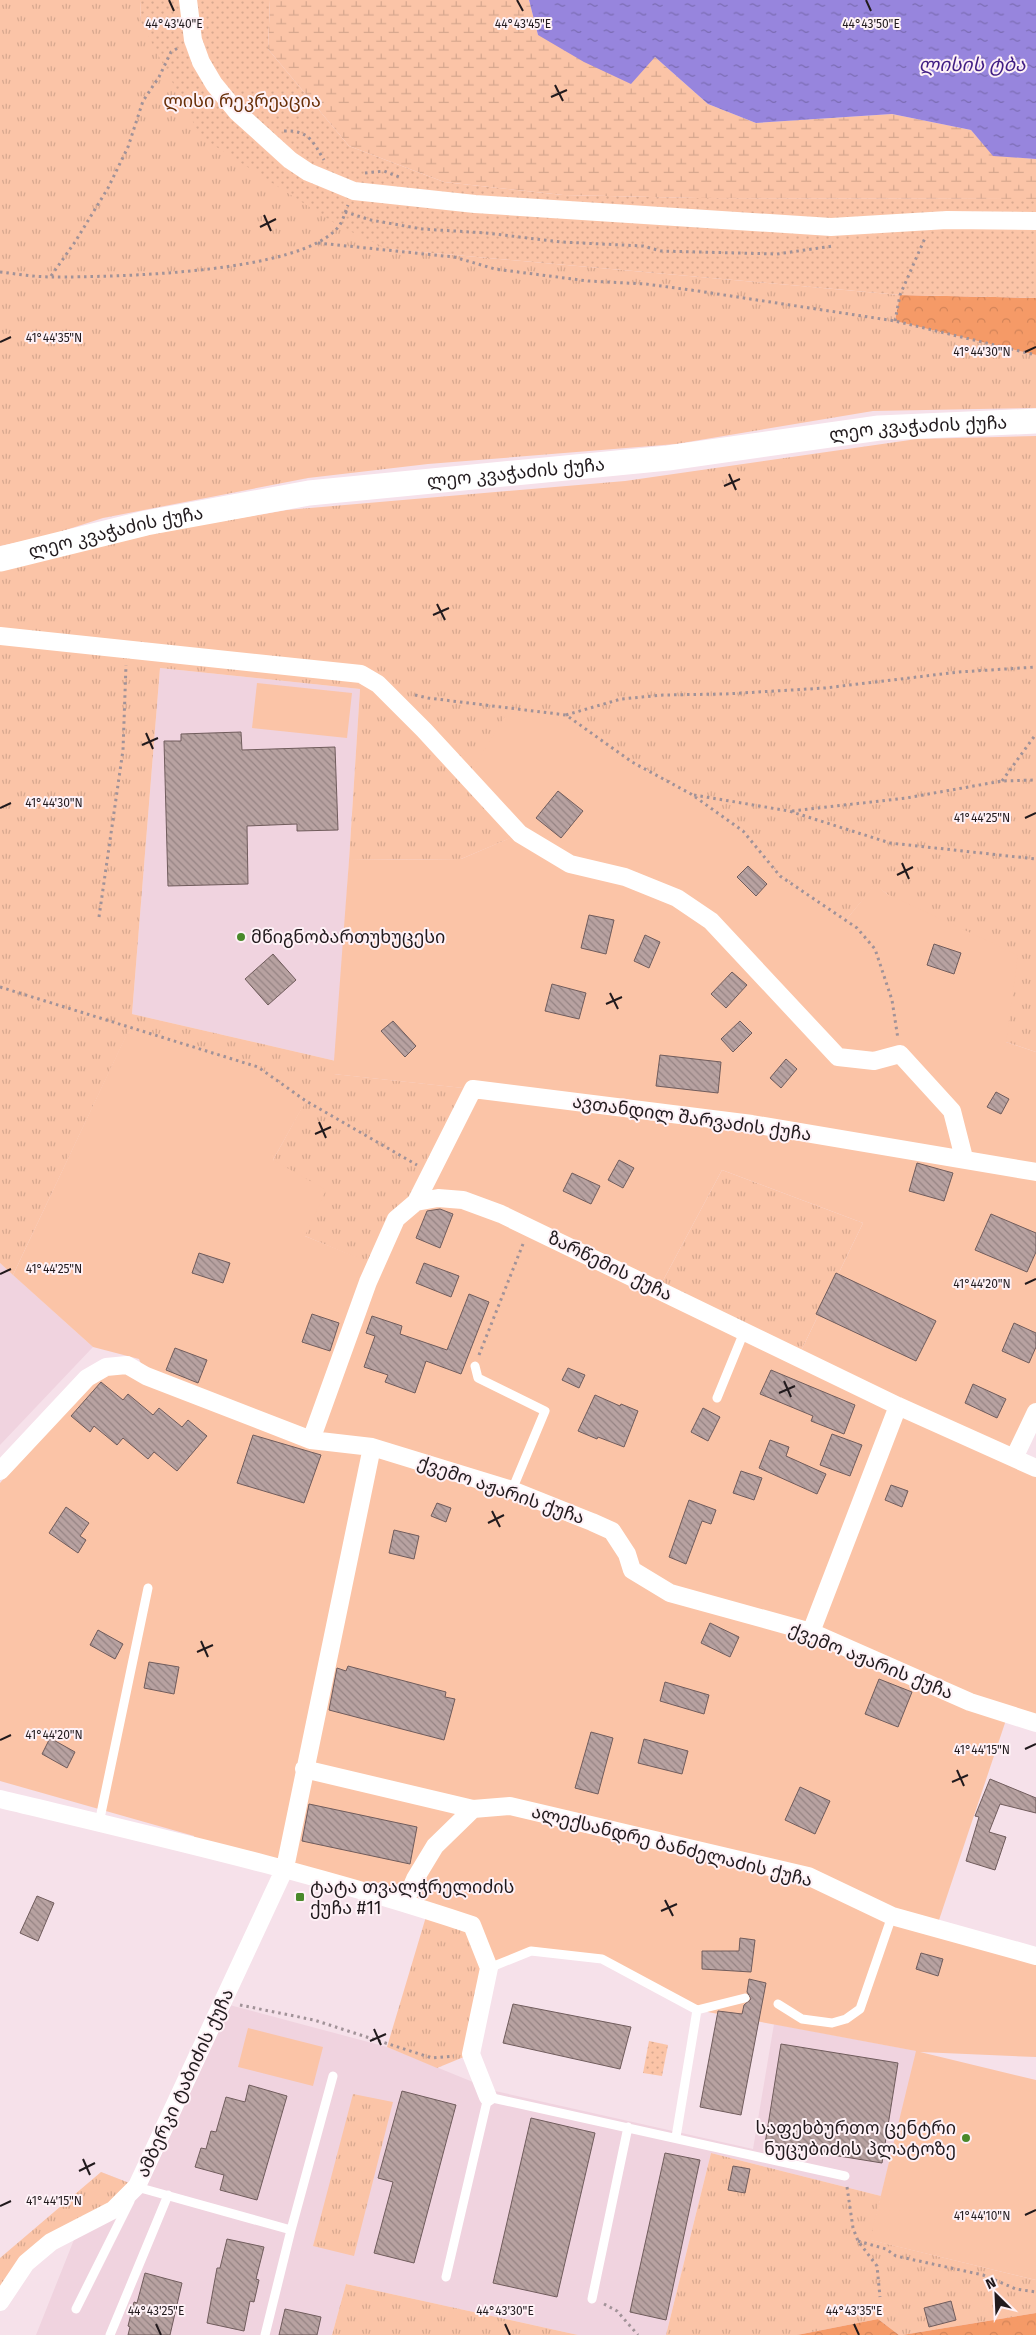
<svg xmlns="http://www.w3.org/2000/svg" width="1036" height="2335" font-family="'Fira Sans','Noto Sans Georgian',sans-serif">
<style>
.built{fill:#f0d3df}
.grass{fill:url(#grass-tufts)}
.forest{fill:url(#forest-crowns)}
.wetland{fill:url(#wetland-marsh)}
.park{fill:url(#park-dots)}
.garden{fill:#fbc4a7;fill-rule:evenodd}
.water{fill:url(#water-ripples)}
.building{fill:url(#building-back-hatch);stroke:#705c5c}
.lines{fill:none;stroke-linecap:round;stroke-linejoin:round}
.path{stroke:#a19298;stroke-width:3;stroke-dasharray:2.5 4;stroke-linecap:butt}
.lane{stroke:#fff;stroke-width:9}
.street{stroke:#fff;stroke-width:18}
.secondary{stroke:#fff;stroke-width:25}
.ticks{fill:none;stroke:#211a1d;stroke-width:2}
.poi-dot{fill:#49892a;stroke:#fef1f6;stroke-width:2}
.labels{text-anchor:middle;stroke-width:4;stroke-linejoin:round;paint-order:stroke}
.park-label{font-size:18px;fill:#682f07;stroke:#fef1f6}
.street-label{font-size:18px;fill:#211a1d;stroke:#fef1f6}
.poi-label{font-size:18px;fill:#211a1d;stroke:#fef1f6;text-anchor:start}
.water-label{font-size:19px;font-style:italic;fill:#411e84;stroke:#fef1f6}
.ticks-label{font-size:12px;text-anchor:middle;fill:#211a1d;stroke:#fef1f6;stroke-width:4;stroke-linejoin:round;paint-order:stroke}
</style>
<defs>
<pattern id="grass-tufts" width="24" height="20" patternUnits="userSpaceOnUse" patternTransform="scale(1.25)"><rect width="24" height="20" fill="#fbc4a7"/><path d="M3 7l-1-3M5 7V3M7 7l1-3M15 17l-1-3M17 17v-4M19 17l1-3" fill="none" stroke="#d7a88f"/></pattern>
<pattern id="forest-crowns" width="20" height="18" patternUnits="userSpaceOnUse" patternTransform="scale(1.25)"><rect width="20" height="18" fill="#f59a67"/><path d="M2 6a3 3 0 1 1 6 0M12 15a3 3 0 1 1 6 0" fill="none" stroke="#d28459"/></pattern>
<pattern id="wetland-marsh" width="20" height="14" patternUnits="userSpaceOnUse" patternTransform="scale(1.25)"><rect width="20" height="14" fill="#fbc4a7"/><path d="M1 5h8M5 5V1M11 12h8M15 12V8" fill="none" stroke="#d7a88f"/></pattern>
<pattern id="park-dots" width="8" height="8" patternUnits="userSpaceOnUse" patternTransform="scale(1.25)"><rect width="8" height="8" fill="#fbc4a7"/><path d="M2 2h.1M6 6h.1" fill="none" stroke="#d7a88f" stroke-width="1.8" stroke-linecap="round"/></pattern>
<pattern id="water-ripples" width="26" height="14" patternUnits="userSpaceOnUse" patternTransform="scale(1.25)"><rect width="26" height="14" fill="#9785dd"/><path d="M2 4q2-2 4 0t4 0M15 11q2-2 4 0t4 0" fill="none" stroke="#7b6cb3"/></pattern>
<pattern id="building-back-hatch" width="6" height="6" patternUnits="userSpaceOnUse" patternTransform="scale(1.25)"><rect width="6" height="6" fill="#b8a2a1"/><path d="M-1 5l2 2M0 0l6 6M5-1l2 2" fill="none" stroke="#958383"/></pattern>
</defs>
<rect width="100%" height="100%" fill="#f6e1ea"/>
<path class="built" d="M160 668 360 689 336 1061 132 1014Z
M0 1263 93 1347 0 1445Z
M222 2003 387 2047 495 2091 753 2149 774 2024 917 2051 881 2196 711 2153 666 2335H578L346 2284 332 2335H36L101 2172 137 2186Z"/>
<path class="grass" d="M0 0H140L141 22 388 249 900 295 895 321 1036 355V408L873 411 676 444 428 464 308 478 103 518 44 537 0 546Z
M1036 436V1052L1006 1042 887 894 875 885 846 920 780 876 743 831 691 794 632 762 520 834 461 859 349 860 360 689 160 668 132 1014 336 1061 334 1074 473 1089 376 1266 305 1236 273 1160 306 1100 130 1028 13 1275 0 1263V571L136 536 287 510 625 481 917 439Z
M722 1170 863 1223 798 1357 658 1290Z
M428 1910 472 1925 489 1968 471 2054 437 2068 387 2047Z
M353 2094 393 2102 354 2256 313 2246Z
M711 2153 881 2196 871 2240 1036 2280V2313L902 2335H899L878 2319 797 2335H666Z
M101 2172 137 2186 51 2242 0 2302V2258Z
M346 2284 578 2335H332Z"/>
<path class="forest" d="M900 295 1036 298V355L895 321Z
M1036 2313V2335H902Z
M878 2319 899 2335H797Z"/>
<path class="wetland" d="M270 0H529L538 35 655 57 708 104 756 123 892 114 971 130 993 155 1036 159V199L697 198 563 195 444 182 349 146 268 49Z"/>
<path class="park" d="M140 0H270L268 49 349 146 444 182 563 195 697 198 1036 199V298L900 295 388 249 339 226 201 137 141 22Z
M649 2041 668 2045 662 2076 643 2073Z"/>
<path class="garden" d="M257 683 352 693 347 738 252 728Z
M510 708 566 715 632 762 691 794 743 831 780 876 846 920 875 884 887 894 1018 955 1006 1042 1036 1052V1412L1014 1458 1036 1468V1723L1008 1714 936 1929 1036 1956V2057L920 2052 1036 2080V2280L870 2240 916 2051 697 2010 602 1959 531 1951 489 1968 472 1925 192 1846 194 1836 0 1781V1483L90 1380 122 1371 146 1376 139 1359 93 1347 13 1275 130 1027 258 1067 306 1101 273 1160 326 1190 305 1236 376 1265 472 1089 333 1074 349 860 461 859 519 834 467 778ZM722 1170 863 1223 798 1357 658 1290Z
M248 2028 323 2047 313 2086 238 2067Z"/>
<path class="water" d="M529 0H1036V159L993 156 971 130 892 114 756 123 708 104 655 57 631 84 584 62 538 35Z"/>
<path class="building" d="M241 732 242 750 335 747 338 830 297 831V824L247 826 248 884 168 886 164 741H181V734Z
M558 791 583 811 561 838 536 818Z
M748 866 767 884 756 896 737 877Z
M589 915 614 920 606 954 581 948Z
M645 935 660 942 649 968 634 961Z
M934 944 961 953 954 974 927 965Z
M273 954 296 980 268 1005 245 979Z
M732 972 747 985 726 1008 711 994Z
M552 984 586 993 579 1019 545 1011Z
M393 1021 416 1046 405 1057 381 1031Z
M740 1021 752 1033 733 1052 721 1039Z
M660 1055 721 1062 718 1093 656 1086Z
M786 1059 797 1069 781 1088 770 1078Z
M996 1092 1009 1099 1001 1114 987 1107Z
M619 1160 634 1168 623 1188 608 1180Z
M917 1163 953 1173 944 1201 909 1191Z
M572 1173 600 1186 591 1204 563 1191Z
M440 1209 453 1214 440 1248 416 1238 427 1211Z
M991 1214 1036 1233V1252L1027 1272 975 1250Z
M199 1253 230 1263 223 1283 192 1273Z
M424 1263 459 1276 451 1297 416 1283Z
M836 1273 936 1321 916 1361 816 1314Z
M469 1294 489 1302 461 1374 426 1361 415 1393 385 1382 388 1375 364 1367 375 1336 366 1333 372 1316 402 1326 400 1334 447 1350Z
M312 1314 339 1323 330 1351 302 1342Z
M1014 1323 1036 1333V1347L1029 1363 1002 1351Z
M175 1348 207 1360 198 1383 166 1370Z
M568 1368 585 1375 579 1388 562 1380Z
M771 1370 855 1405 844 1434 811 1421 813 1416 760 1394Z
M101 1382 123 1400 128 1394 153 1415 159 1408 182 1427 188 1420 207 1436 177 1471 154 1452 148 1459 123 1438 117 1445 94 1426 90 1432 71 1416Z
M973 1384 1006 1399 997 1418 965 1403Z
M595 1395 620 1406 621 1404 638 1411 624 1447 598 1437 597 1439 578 1431Z
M703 1408 720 1417 708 1441 691 1432Z
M832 1434 862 1445 850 1476 820 1465Z
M253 1435 321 1455 304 1503 237 1483Z
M770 1440 789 1447 786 1456 826 1474 817 1494 759 1468Z
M741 1471 762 1478 754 1500 733 1493Z
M891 1485 908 1491 902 1507 885 1500Z
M689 1500 716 1510 711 1524 702 1521 686 1564 669 1557Z
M437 1503 451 1508 446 1522 431 1516Z
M66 1507 89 1523 80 1536 86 1540 78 1553 49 1533Z
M394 1530 419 1536 414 1559 389 1553Z
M710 1623 739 1637 730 1657 701 1643Z
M98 1630 123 1644 115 1659 90 1645Z
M149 1662 179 1667 174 1694 144 1688Z
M348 1666 446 1692 445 1697 455 1699 444 1740 329 1710 337 1668 346 1671Z
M879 1679 912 1692 898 1727 865 1714Z
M665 1682 709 1695 704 1714 660 1701Z
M591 1732 613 1738 598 1794 575 1788Z
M50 1738 75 1752 67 1768 42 1754Z
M644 1739 688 1751 682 1774 638 1763Z
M990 1779 1036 1798V1813L1000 1804 989 1832 1006 1837 995 1870 966 1861 979 1817 975 1816Z
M800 1787 830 1801 815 1834 785 1820Z
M309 1804 417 1827 410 1864 302 1841Z
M37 1896 54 1903 38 1941 20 1933Z
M740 1938 755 1940 751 1972 702 1969V1951H739Z
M921 1953 943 1959 938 1976 916 1969Z
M749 1979 766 1983 741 2115 700 2107 718 2011 742 2014 744 2005 751 1999 747 1992Z
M513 2004 631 2027 620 2069 503 2043Z
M781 2044 898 2063 882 2163 765 2144Z
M249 2085 287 2096 257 2200 220 2190 224 2175 195 2167 201 2148 206 2149 211 2131 216 2132 226 2097 245 2102Z
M402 2091 456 2105 414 2263 374 2253 393 2182 378 2178Z
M531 2118 595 2133 557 2297 493 2283Z
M665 2153 700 2160 666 2320 630 2312Z
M733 2166 750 2169 745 2193 728 2190Z
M227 2239 264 2247 256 2279 259 2280 254 2302 250 2301 244 2331 207 2323 217 2268H220Z
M145 2273 182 2283 170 2335H128L130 2327 128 2326 134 2302 137 2303Z
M951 2301 956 2320 929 2327 924 2308Z
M285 2309 321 2317 317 2335H279Z"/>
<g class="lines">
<path class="path" d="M284 131C309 130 313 142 324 160
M365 173 384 171 399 177
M345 212 371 220 422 229 486 233 561 242 643 246 661 251 777 254 833 246
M318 243 454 257 495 269 588 281 646 284 698 291 895 321 1036 355
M0 272C17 274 35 277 53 277 112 277 303 274 339 226 343 221 345 212 348 205
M51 276 75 242 108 188 128 147 143 101 159 77 171 52 178 48
M895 321 900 295 925 238
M415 695 428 698 566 715 632 762 691 794 743 831 780 876 857 928 875 949 892 1000 898 1039
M566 715 621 699 663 695 725 694 825 688 959 672 1036 667
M1002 781 1036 734
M694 795 789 811 890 843 1036 859
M792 811 906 798 1002 781 1036 780
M99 917 123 750 126 665
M0 987 258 1067 306 1101 417 1165
M479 1355 523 1244
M240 2005 314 2020 432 2058 454 2056
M847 2187 853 2228 858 2241 877 2266 880 2297
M858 2241 886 2249 896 2256 983 2275 1016 2289 1036 2292
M604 2304 617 2311 638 2335"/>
<path class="lane" d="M475 1366 478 1378 545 1411 512 1490
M717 1398 744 1332
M99 1823 148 1588
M489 1968 531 1951 602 1959 697 2010 676 2137
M778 2004 802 2019 832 2023 846 2019 860 2009 892 1916
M697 2010 745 1998
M137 2187 291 2230 265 2335
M291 2230 333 2076
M446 2277 488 2097 845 2176
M592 2299 628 2127
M76 2309 130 2201
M110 2335 168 2195"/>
<path class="street" d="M188 0 193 40 201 62 214 84 237 112 290 160 308 172 354 191 475 204 831 227 947 220 1036 221
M0 636 361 674 378 684 424 730 520 834 570 864 625 877 677 898 711 921 838 1057 874 1061 900 1054 952 1111 964 1158
M416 1202 473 1089 752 1124 1036 1172
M311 1440 368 1282 396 1219 416 1202 438 1198 463 1200 501 1214 898 1406 1036 1468
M1014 1458 1036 1412
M0 1471 87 1378 106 1367 127 1365 146 1376 311 1440 372 1447 512 1490 592 1522 612 1531 627 1554 632 1570 670 1593 811 1632 970 1702 1036 1723
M811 1632 898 1406
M304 1769 473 1809
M0 1799C158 1837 317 1873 472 1925L489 1968 471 2054 488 2097
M405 1902 415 1879 435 1846 473 1809 510 1806 808 1876 892 1916 1036 1956
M0 2302 26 2263 51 2242 113 2210 137 2186 285 1868 372 1447"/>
<path class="secondary" id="s1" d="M0 559 146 523 309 493 668 458 879 428 1036 421"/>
</g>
<path class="ticks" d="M169 0 174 11M517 0 523 11M866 0 871 11M555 85 563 101M551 97 567 90M264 215 271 231M260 227 276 219M0 342 11 337M1025 352 1036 347M729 474 736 490M724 486 740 479M437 604 445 620M433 615 449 608M146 733 153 749M142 745 158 738M0 808 11 803M1025 818 1036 813M902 863 909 879M897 875 913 867M610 993 618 1009M606 1004 622 997M319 1122 326 1138M315 1134 331 1127M0 1274 11 1269M1025 1284 1036 1279M784 1381 791 1397M779 1393 795 1386M492 1511 500 1527M488 1523 504 1515M201 1641 208 1657M197 1652 213 1645M0 1740 11 1735M1025 1749 1036 1744M957 1770 964 1786M952 1782 968 1775M665 1900 673 1916M661 1911 677 1904M374 2029 381 2045M370 2041 386 2034M83 2159 90 2175M79 2171 95 2163M0 2206 11 2201M1025 2215 1036 2210M156 2324 161 2335M505 2324 510 2335M854 2324 859 2335"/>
<g class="poi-dot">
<circle cx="241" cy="937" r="5"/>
<rect x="295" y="1892" width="10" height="10" rx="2.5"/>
<circle cx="966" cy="2138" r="5"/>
</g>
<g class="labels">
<g class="park-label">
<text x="242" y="107">ლისი რეკრეაცია</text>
</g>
<g class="street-label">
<text dy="6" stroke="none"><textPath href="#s1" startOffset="929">ლეო კვაჭაძის ქუჩა</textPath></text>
<text dy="6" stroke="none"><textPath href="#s1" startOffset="524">ლეო კვაჭაძის ქუჩა</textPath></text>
<text dy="6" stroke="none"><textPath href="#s1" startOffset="119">ლეო კვაჭაძის ქუჩა</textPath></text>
<text transform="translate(692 1118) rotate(8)" y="6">ავთანდილ შარვაძის ქუჩა</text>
<text transform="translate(610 1266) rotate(26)" y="6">ზარწემის ქუჩა</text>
<text transform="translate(501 1490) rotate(19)" y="6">ქვემო აჟარის ქუჩა</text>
<text transform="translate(871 1661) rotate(22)" y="6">ქვემო აჟარის ქუჩა</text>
<text transform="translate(672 1846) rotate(14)" y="6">ალექსანდრე ბანძელაძის ქუჩა</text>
<text transform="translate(185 2083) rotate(-65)" y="6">ამბერკი ტაბიძის ქუჩა</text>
</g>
<g class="poi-label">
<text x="251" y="943">მწიგნობართუხუცესი</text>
<text x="310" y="1893">ტატა თვალჭრელიძის<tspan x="310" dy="21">ქუჩა #11</tspan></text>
<text x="956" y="2134" text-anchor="end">საფეხბურთო ცენტრი<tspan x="956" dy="21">ნუცუბიძის პლატოზე</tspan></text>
</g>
<g class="water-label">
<text x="972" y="71">ლისის ტბა</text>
</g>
</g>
<g class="ticks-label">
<text x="871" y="28">44°43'50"E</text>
<text x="174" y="28">44°43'40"E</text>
<text x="523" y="28">44°43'45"E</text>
<text x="54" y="342">41°44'35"N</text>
<text x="982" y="356">41°44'30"N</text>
<text x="54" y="807">41°44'30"N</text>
<text x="982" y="822">41°44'25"N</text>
<text x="54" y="1273">41°44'25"N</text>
<text x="982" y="1288">41°44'20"N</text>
<text x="54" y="1739">41°44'20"N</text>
<text x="982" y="1754">41°44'15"N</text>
<text x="54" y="2205">41°44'15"N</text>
<text x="982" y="2220">41°44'10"N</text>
<text x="156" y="2315">44°43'25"E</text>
<text x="505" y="2315">44°43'30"E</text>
<text x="854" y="2315">44°43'35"E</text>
</g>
<g transform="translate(996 2295) rotate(336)" stroke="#fef1f6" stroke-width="4" paint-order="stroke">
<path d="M0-4L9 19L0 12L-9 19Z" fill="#211a1d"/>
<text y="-8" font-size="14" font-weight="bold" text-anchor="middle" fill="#211a1d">N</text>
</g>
</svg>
